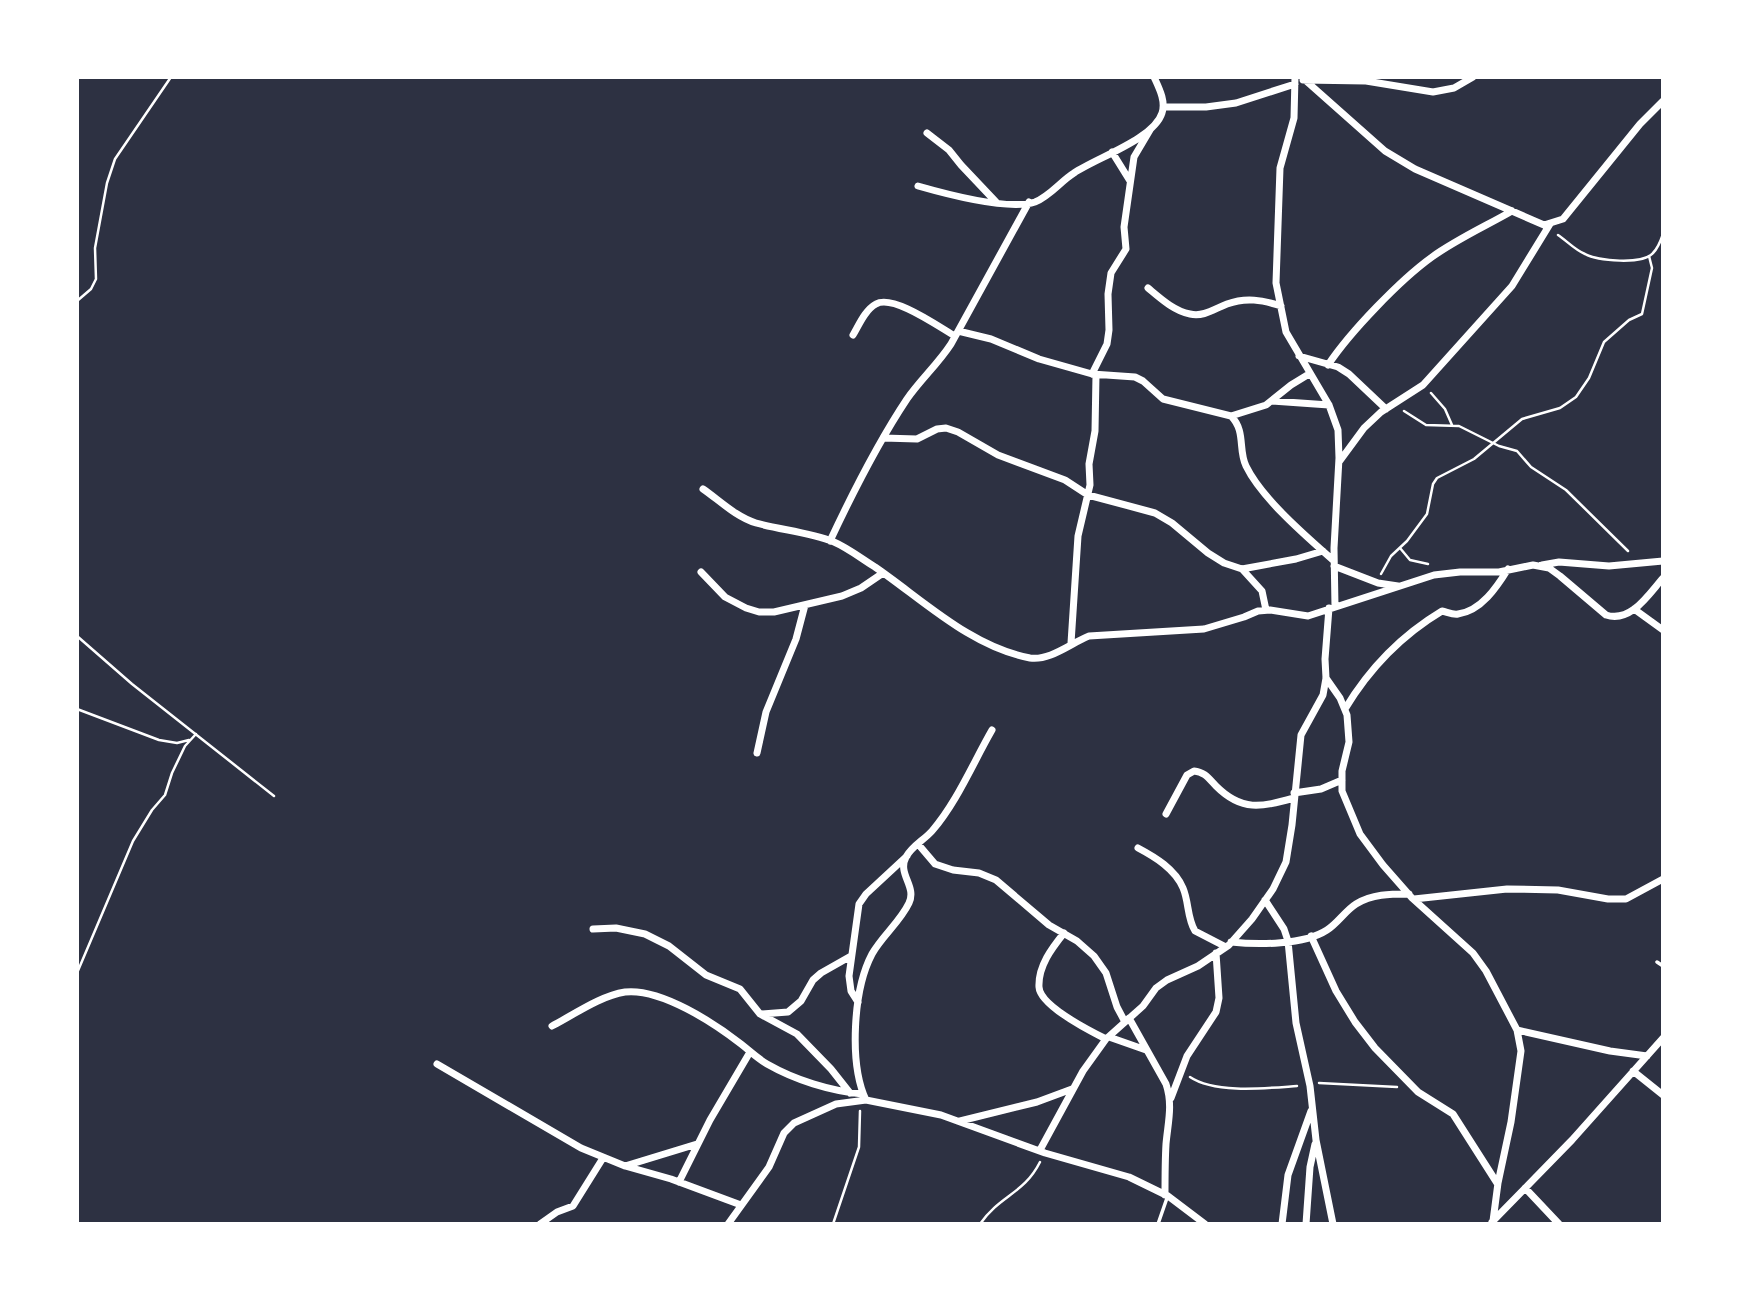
<svg xmlns="http://www.w3.org/2000/svg" width="1740" height="1301" font-family="'Asap Condensed',sans-serif">
<style>
.lines{fill:none;stroke-linecap:round;stroke-linejoin:round}
.path{stroke:#fff;stroke-width:2.5}
.service{stroke:#fff;stroke-width:3.5}
.minor{stroke:#fff;stroke-width:7}
</style>
<rect width="100%" height="100%" fill="#2d3142"/>
<g class="lines">
<path class="path" d="M1558 235C1567 241 1575 250 1585 254 1597 261 1643 265 1653 253 1658 248 1661 240 1663 234
M77 301 91 289 96 279 95 248 107 183 115 159 171 77
M1431 393 1445 409 1452 425
M1404 411 1426 425 1459 426 1499 446 1517 451 1531 467 1566 490 1628 551
M1400 548 1410 560 1428 564
M1381 574 1391 556 1407 541 1427 514 1433 484 1437 478 1474 459 1522 419 1560 408 1576 397 1589 378 1604 342 1629 320 1642 314 1652 268 1649 256
M77 636 132 684 274 796
M77 709 159 740 177 743 189 740
M77 973 133 841 152 810 165 795 172 773 185 746 196 734
M1190 1077C1215 1094 1268 1088 1297 1086
M1319 1083 1397 1087
M833 1224 859 1147 860 1111
M980 1224C1000 1195 1024 1194 1040 1162"/>
<path class="service" d="M1657 962 1663 966
M1158 1224 1167 1198"/>
<path class="minor" d="M1295 77 1294 118 1280 168 1276 283 1286 332 1329 405 1338 430 1339 458 1334 548 1335 607
M1303 80 1366 81 1433 92 1454 88 1473 77
M1305 80 1385 151 1415 169 1544 225 1563 219 1640 124 1663 101
M1164 107H1206L1236 103 1295 84
M927 133 949 150 961 165 996 202
M1112 152 1130 181
M918 186C946 194 1008 211 1035 202 1050 196 1061 181 1074 173 1096 158 1154 139 1162 113 1166 101 1159 88 1154 77
M1148 288C1160 298 1174 311 1190 314 1204 317 1214 309 1227 304 1246 297 1262 300 1281 306
M958 331 991 339 1039 359 1092 374 1135 377 1143 381 1163 399 1231 416C1246 431 1238 450 1246 466 1262 499 1307 537 1334 561
M853 335C859 325 865 310 876 304 893 294 939 327 955 336
M1299 356 1338 367 1349 374 1386 409
M1328 365C1350 332 1400 280 1432 257 1457 239 1486 226 1512 211
M1092 374 1107 344 1109 330 1108 294 1111 273 1126 249 1124 227 1134 157 1150 130
M1272 401 1329 405
M1231 416 1266 405 1291 385 1309 374
M883 438 917 439 937 429 946 428 958 432 998 455 1065 480 1088 495 1155 513 1172 523 1208 553 1224 563 1242 569 1296 559 1323 551
M1339 462 1364 428 1381 412 1423 385 1512 286 1550 224
M703 489C719 500 736 517 756 523 781 530 809 532 834 542 848 548 862 559 875 567 923 600 971 647 1030 658 1050 661 1071 643 1089 636L1204 629 1244 617 1258 611 1270 610 1308 616 1434 575 1460 572H1499L1533 565 1549 568 1560 576 1606 615C1631 623 1648 595 1663 578
M830 541C853 492 877 444 907 399 921 379 938 364 951 344L1029 202
M1542 565 1559 562 1609 566 1663 561
M1334 566 1378 583 1398 586
M1242 569 1262 591 1266 610
M701 572 725 597 746 608 759 612H774L842 596 861 588 883 573
M1634 609 1663 630
M1071 643 1078 536 1090 485 1089 464 1095 431 1096 375
M1326 678 1340 698 1347 715 1349 742 1342 771V791L1360 834 1383 865 1412 898 1473 953 1486 971 1517 1030 1521 1051 1511 1122 1498 1183 1493 1221
M1345 709C1369 669 1402 635 1442 611 1447 612 1453 615 1458 614 1481 611 1497 587 1508 569
M757 753 766 712 796 639 805 605
M1294 793 1321 789 1342 780
M1166 814 1187 775 1194 771C1205 772 1209 779 1216 786 1242 812 1261 807 1294 798
M918 844 935 864 953 870 979 873 996 880 1049 925 1077 941 1094 956 1106 973 1117 1007 1125 1022
M1138 848C1155 857 1175 869 1183 888 1189 902 1187 918 1195 931L1226 947
M1414 899 1507 889 1558 890 1608 899H1626L1663 879
M1265 900 1284 929 1288 941 1296 1023 1310 1086 1316 1140 1333 1224
M593 929 616 928 645 934 669 946 706 975 740 989 760 1014 797 1034 831 1069 850 1093
M1064 933C1052 948 1038 966 1039 987 1040 1006 1090 1031 1106 1039
M1311 936 1336 991 1355 1022 1375 1048 1418 1092 1453 1114 1497 1183
M1231 942C1258 945 1304 945 1327 930 1338 923 1345 911 1356 904 1372 894 1390 894 1409 894
M858 1002 851 991 849 976 859 904 866 894 907 856
M761 1014 788 1012 801 1001 813 980 821 973 851 956
M1129 1018 1166 1084C1173 1105 1168 1122 1166 1144 1165 1161 1165 1178 1165 1195
M552 1026C575 1014 600 996 625 992 661 988 714 1023 741 1044 750 1051 757 1058 767 1064 795 1080 830 1091 863 1094
M1517 1030 1610 1051 1647 1056
M1109 1037 1146 1050
M437 1064 581 1148 625 1166 671 1179 741 1205
M1633 1071 1663 1095
M1171 1098 1187 1056 1216 1012 1219 998 1216 953
M866 1100C849 1064 853 990 872 954 882 936 900 922 909 903 917 886 897 874 906 857 912 846 924 840 932 831 957 802 973 763 992 730
M960 1121 1037 1102 1072 1089
M1040 1150 1083 1071 1106 1039 1143 1006 1156 988 1167 980 1198 966 1229 945 1252 919 1273 889 1286 862 1292 825 1301 735 1323 695 1326 678 1325 659 1329 608
M625 1166 697 1144
M679 1182 710 1120 750 1052
M1525 1188 1559 1224
M1492 1222 1572 1140 1663 1038
M540 1224 557 1212 573 1206 603 1158
M728 1224 769 1167 784 1133 794 1123 836 1104 866 1100 941 1115 1045 1153 1129 1177 1168 1196 1205 1224
M1282 1224 1288 1175 1311 1111
M1306 1224 1310 1167 1315 1144"/>
</g>
<rect width="1740" height="1301" fill="none" stroke="#ffffff" stroke-width="158"/>
</svg>
